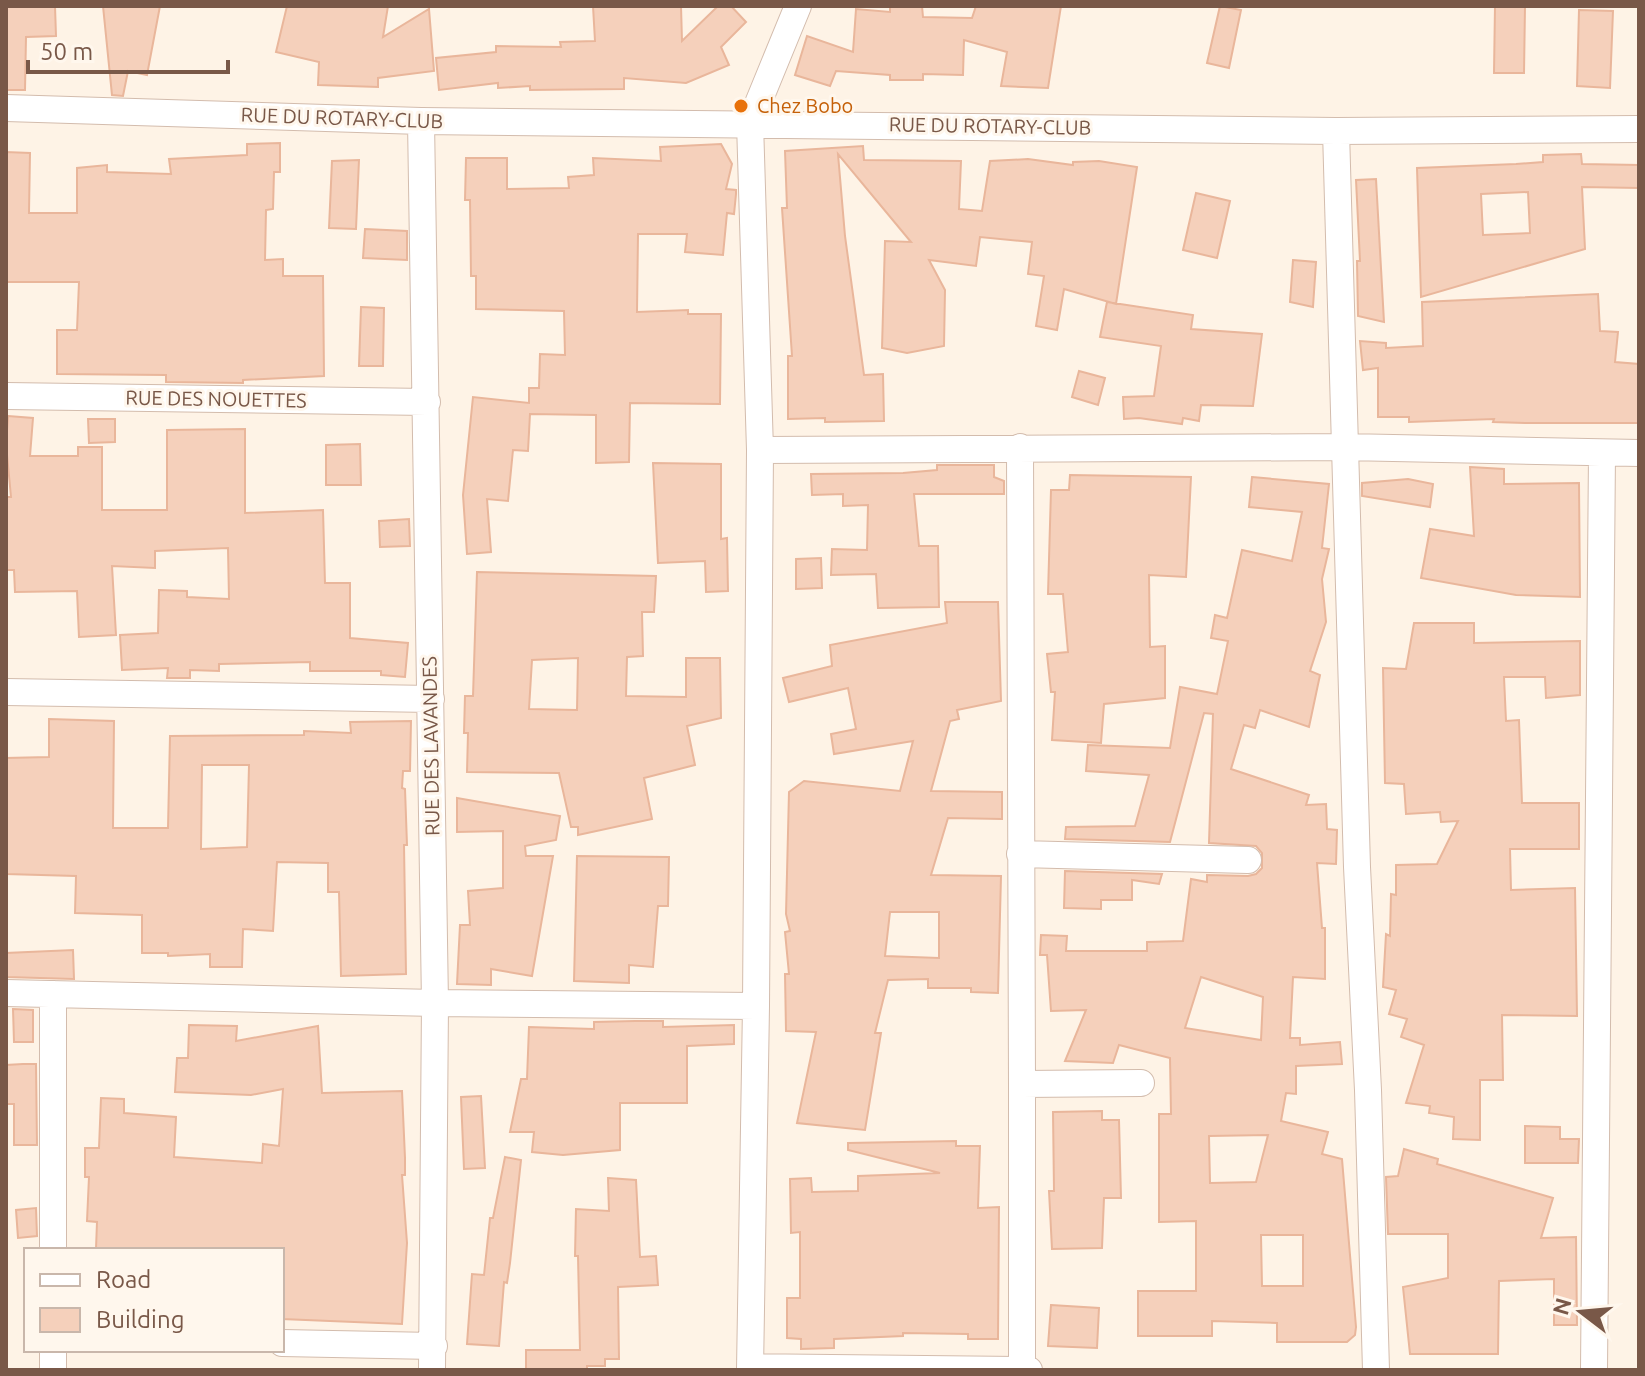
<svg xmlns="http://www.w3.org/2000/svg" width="1645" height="1376" font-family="Ubuntu,sans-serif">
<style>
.building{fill:#f5d0bb;stroke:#e9b69b;stroke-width:2;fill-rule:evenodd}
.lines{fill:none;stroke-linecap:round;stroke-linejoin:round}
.street-casing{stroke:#d3bcad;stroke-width:28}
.street{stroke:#fff;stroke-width:26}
.food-dot{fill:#e8710a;stroke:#fff7ed;stroke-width:3}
.labels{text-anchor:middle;stroke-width:6;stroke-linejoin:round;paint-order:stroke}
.food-label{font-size:20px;fill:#c56008;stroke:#fff7ed;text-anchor:start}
.street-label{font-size:20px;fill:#795848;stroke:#fff7ed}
</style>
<rect width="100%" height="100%" fill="#fef3e6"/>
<path class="building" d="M6 6H55L56 36 26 37 25 90H6Z
M103 6H160L147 75 128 71 123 96 112 95Z
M287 6H388L383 37 429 9 434 71 378 78V87L318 85 319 62 276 52Z
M593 6H681L682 41 718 6H731L746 22 721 47 729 65 686 83 624 78V89L530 90V86L498 88V83L439 90 436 58 496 52V46L561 47 560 42 595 41Z
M890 6H922L923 17 972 18 976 6H1061L1048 88 1001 86 1007 52 964 40 963 75 923 74V80H890V75L836 71 830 86 795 75 807 36 853 52 856 9 890 12Z
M1220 6 1241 10 1229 68 1207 63Z
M1495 6H1525L1524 73H1494Z
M1579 10 1613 11 1610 88 1577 86Z
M280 143V172H274L273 209 266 210 265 260 283 259V276H323L324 376 243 380V383L166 382V375L57 374V330H77L79 282H6V152L30 153 29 213H77V168L107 165V172L171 174 169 159 247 155V144Z
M721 144 732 164 726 189 736 190V194L734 214 727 213 723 255 685 252 687 234H638L637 312 688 310V314H721L720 404 630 403 629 462 596 463V415L530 414 528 451 513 450 508 501 487 499 491 552 467 554 463 495 473 397 529 403V388H539L540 354 565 355 564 311 476 309V276H471L470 200H465L466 158H507V189L569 188 568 177 594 175 593 158 661 161 660 147Z
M863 146 864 160 961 161 959 209 982 211 990 161 1028 159 1073 165V162L1099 161 1137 167 1116 304 1064 289 1057 330 1036 326 1044 276 1028 274 1032 242 980 237 976 266 929 260 945 290 944 346 907 353 882 348 885 241 911 242 838 154 845 236 864 375 883 374 884 421 825 422V418L788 419V356H792L782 208H787L785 151Z
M1581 154 1582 164 1639 165V188L1582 187 1585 249 1421 297 1417 168 1516 164 1543 162V155ZM1528 192 1530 233 1483 235 1481 194Z
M359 160 356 229 329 228 332 161Z
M1376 179 1384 322 1358 316 1357 261H1360L1356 180Z
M1196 193 1230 201 1217 258 1183 250Z
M365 229 407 231V260L363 258Z
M1293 260 1316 262 1313 307 1290 302Z
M1598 294 1600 331 1618 332 1615 362 1639 364V423H1525L1493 422 1494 419 1409 422V417H1378V368L1363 370 1360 341 1386 343V348L1423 346 1422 302Z
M1107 302 1193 315 1191 329 1262 334 1253 406 1201 405 1199 421 1183 418 1182 424 1139 418 1124 419 1123 397 1154 396 1161 346 1100 337Z
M361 307 384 308 383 366H359Z
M1079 371 1105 378 1098 405 1072 397Z
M8 416 33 418 30 456H78V447H102V510H167V430L245 429V513L323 510 325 583H350V638L408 643 405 677 381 675V671H310V662L219 664V671L190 670V678H167L168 668 122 670 120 635 158 633 159 590 187 591V597L229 599 228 548 155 551V568L112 566 116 635 79 637 77 591 15 592 14 570H6V497H11L6 444Z
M88 419H115V442L89 443Z
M360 444 361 485H326V445Z
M653 463 721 464V539L727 538 728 591 706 592 705 561 658 563Z
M937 465H994V477L1004 481V494H914L919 546H938L939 607 878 608 876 574 831 575 832 549 867 550 868 505 843 506V494L812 495 811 474 903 473 937 470Z
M1470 467 1504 469V484L1579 483 1580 597 1516 595 1421 578 1430 529 1474 536Z
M1070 475 1191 477 1186 577 1149 575 1150 647 1165 646V698L1104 704 1101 743 1052 740 1055 692H1051L1047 654 1068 652 1063 594H1048L1051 490H1069Z
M1252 477 1329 484 1322 548 1329 549 1322 579 1326 622 1310 671 1320 675 1309 727 1260 710 1255 728 1244 725 1231 769 1309 795 1306 805 1326 804 1327 829 1337 830 1336 864 1317 863 1322 928H1325V979L1293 977 1290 1038H1300V1045L1340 1042 1342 1064 1296 1066V1094L1286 1093 1281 1121 1328 1132 1322 1154 1342 1159 1356 1327 1355 1335 1347 1342H1277V1323L1212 1321V1336H1138V1291H1196V1221L1159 1222V1114H1171L1170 1058 1119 1045 1113 1063 1065 1061 1086 1010 1051 1011 1047 955H1040L1041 935 1067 936 1066 951H1147V942L1183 941 1191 879 1207 882V875L1248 876 1256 874 1262 868V853L1256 846 1209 843 1213 714 1204 713 1170 842 1065 839 1066 827 1135 826 1149 775 1086 771 1088 745 1170 748 1180 687 1217 694 1228 641 1211 638 1215 615 1227 618 1242 550 1292 561 1302 512 1249 507ZM1201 977 1263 997 1261 1040 1185 1028ZM1268 1135 1256 1182 1210 1183 1209 1136ZM1261 1235H1303V1286H1262Z
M1408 479 1433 484 1430 507 1362 496V483Z
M409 519 410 546 380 547 379 521Z
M821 558 822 588 796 589V559Z
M477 572 656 576 654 612H642L643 656 627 657 626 696 686 697V658H720L721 718 687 726 695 765 644 778 652 819 578 835V827H571L559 773 467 772 468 733H464L465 696H473ZM578 658 577 710 529 709 532 660Z
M945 602H998L1001 701 957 710 959 719 950 721 931 791 1002 792V819L948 818 931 875 1001 876 998 993 971 992V988H928V979L888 980 875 1033H881L865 1130 797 1123 816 1032 786 1031 785 974H789L785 932 790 931 786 914 789 792 804 781 900 791 913 741 834 754 831 734 856 729 848 688 789 702 783 678 832 666 830 645 947 623ZM890 912H939V958L885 956Z
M1414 623H1474V643L1580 641V695L1546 698 1545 677H1504L1506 721 1519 720 1522 803H1579V849H1510L1511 890 1575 888 1577 1016 1502 1015 1503 1080H1480V1140L1453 1139 1454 1117 1429 1113 1430 1106 1406 1103 1424 1045 1401 1037 1407 1019 1389 1014 1396 990 1383 987 1386 934 1390 936 1391 894 1396 895V865L1437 864 1458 821 1441 822 1440 812 1406 814 1404 784 1385 783 1383 668 1406 669Z
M49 719 114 721 113 828H168L170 736 304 735V731L351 733 350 722 411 721 410 771H403L402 788 405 789 407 845H404L406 974 341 976 339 892H328V863L277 862 273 931 243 929 242 967H210V954L168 956V953H142V915L75 913 76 876 6 874V758L49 757ZM202 765H249L247 847 201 849Z
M457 798 560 816 556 840 525 846 526 856H553L532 976 491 969V985L457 984 460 925H470L468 891 503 888V831L457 832Z
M577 856 669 857 668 906H658L653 967 629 965V983L574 981Z
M1065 871 1162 874 1159 884 1132 880V900H1101V909L1064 908Z
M73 950 74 979 6 977V953Z
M13 1009 33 1010V1042H14Z
M635 1021H663V1027L734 1025V1044L687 1046V1103H620V1150L563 1155 532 1152 534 1132H510L521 1079H527L529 1027 594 1029V1022Z
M189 1025 237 1026 236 1041 318 1026 322 1093 402 1091 405 1158V1175H402L407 1243 402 1324 282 1319V1250L96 1249 97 1222 87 1221 89 1177H85V1148H99L101 1098 124 1099V1113L176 1117 174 1157 262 1163 263 1144 279 1146 283 1089 251 1095 175 1092 177 1058H188Z
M23 1064H36L37 1145H14V1104H6V1065Z
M481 1096 485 1168 464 1169 461 1097Z
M1102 1111V1120H1119L1121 1198H1104L1102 1248 1052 1249 1049 1191H1054L1053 1112Z
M1525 1126 1560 1127V1139H1579L1578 1163H1525Z
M956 1141V1146H980L978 1208 999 1207 998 1339H968V1334L903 1333V1336L834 1339V1348L801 1349V1339L787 1338V1298H800V1232L791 1233 790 1179 811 1178 812 1192 858 1191V1176L940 1173 848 1150V1143Z
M1404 1149 1438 1159 1437 1164 1553 1198 1541 1238 1576 1237 1577 1325H1554V1279L1499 1281 1498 1354H1410L1403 1287 1448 1278V1234H1388L1386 1177 1398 1176Z
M505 1157 521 1160 510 1263 507 1283 504 1282 499 1346 467 1344 472 1274 484 1275 490 1218H493Z
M608 1178 636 1180 640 1257 656 1256 658 1285 618 1287 619 1359H605V1366H587V1370H526V1350H580L578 1256H575L576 1209 609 1211Z
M36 1208 37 1236 18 1238 16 1210Z
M1051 1305 1099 1308 1097 1348 1048 1346Z"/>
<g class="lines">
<defs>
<path id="street" d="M6 108 421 121 1336 131 1639 129
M421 121 435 1003 432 1370
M1336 131 1357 867 1368 1090 1376 1370
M6 396 427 402
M1020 447 1022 1084
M760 450 1345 447 1639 453
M6 692 431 699
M1020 854 1248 860
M6 993 435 1003 756 1006
M53 994V1250
M282 1343 434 1346
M53 1350V1370
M750 1367 1029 1370
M750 1370 756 1006 760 450 750 123 798 6
M1022 1370V1084L1141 1083
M1594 1370 1602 453"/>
</defs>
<use href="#street" class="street-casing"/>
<use href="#street" class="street"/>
</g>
<circle class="food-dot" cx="741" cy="106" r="8"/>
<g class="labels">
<g class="food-label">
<text x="757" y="113">Chez Bobo</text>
</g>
<g class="street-label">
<text transform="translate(342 118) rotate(2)" y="7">RUE DU ROTARY-CLUB</text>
<text transform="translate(990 126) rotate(1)" y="7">RUE DU ROTARY-CLUB</text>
<text transform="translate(216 399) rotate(1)" y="7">RUE DES NOUETTES</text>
<text transform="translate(431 746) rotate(-91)" y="7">RUE DES LAVANDES</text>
</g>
</g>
<rect width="1645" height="1376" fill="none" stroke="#795848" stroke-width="16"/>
<rect x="24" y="1248" width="260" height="104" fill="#fff7ed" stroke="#c9b7ab" stroke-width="2"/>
<rect x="40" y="1274" width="40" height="12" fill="#ffffff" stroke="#c9b7ab" stroke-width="2"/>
<text x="96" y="1288" font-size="24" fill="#795848">Road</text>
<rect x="40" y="1308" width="40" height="24" fill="#f5d0bb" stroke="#c9b7ab" stroke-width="2"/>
<text x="96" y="1328" font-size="24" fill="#795848">Building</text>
<g transform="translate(1581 1312) rotate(286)" stroke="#fff7ed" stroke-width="6" paint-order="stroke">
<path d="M0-6L14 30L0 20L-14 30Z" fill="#795848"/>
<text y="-12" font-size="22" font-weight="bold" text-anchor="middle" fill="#795848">N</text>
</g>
<path d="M28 60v12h200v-12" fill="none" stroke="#795848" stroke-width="4"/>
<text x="40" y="60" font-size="24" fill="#795848" stroke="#fff7ed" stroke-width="6" paint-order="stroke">50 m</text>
</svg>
